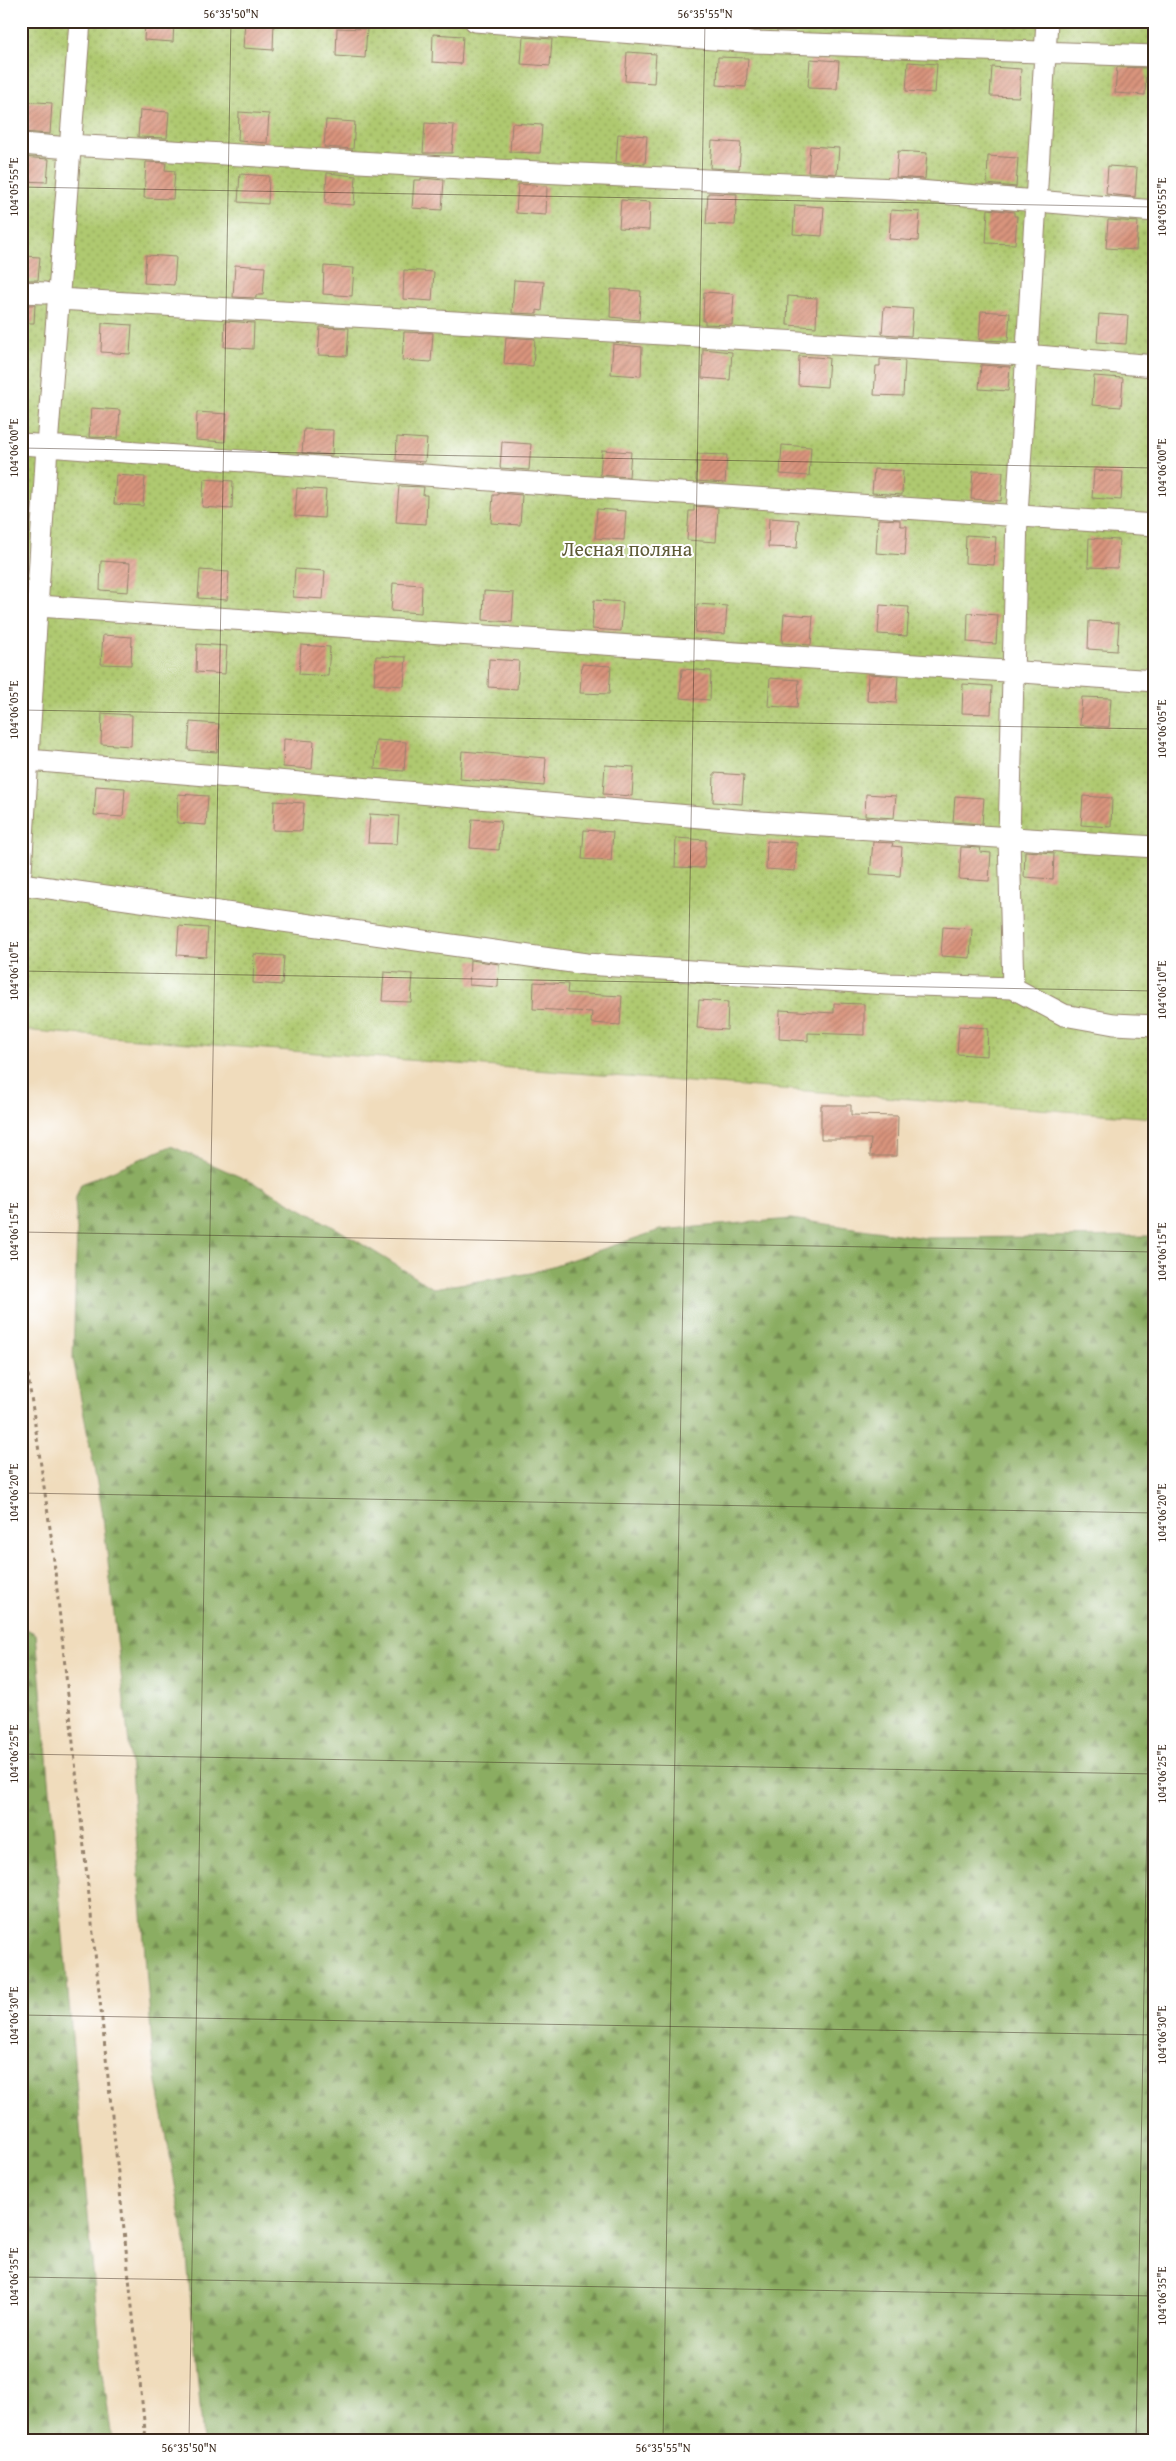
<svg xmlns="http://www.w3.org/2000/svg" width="1176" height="2461" font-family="'Gentium Book Plus',serif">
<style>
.forest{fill:url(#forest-firs);stroke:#636c40}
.garden{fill:url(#garden-dots);stroke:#757a46}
.building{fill:url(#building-hatch)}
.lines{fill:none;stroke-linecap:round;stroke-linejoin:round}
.minor-casing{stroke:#96836d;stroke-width:23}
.path{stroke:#96836d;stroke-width:3;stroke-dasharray:4 4;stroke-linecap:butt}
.minor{stroke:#fff;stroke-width:21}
.ticks{fill:none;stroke:#3b2a1e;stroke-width:1;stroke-opacity:0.45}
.labels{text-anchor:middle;stroke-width:4;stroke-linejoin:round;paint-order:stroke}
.park-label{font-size:20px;fill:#5e5a36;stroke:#fff}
.neatline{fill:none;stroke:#3b2a1e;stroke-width:2}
.ticks-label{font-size:12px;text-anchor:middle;fill:#3b2a1e}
</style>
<defs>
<pattern id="forest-firs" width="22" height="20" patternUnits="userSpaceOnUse" patternTransform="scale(1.25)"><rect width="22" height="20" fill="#8bad62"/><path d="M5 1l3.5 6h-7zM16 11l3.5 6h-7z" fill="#738d50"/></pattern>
<pattern id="garden-dots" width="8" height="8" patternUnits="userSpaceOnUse" patternTransform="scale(1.25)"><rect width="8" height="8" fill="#afc96f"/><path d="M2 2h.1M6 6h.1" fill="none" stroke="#90a35b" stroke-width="1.8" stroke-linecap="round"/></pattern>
<pattern id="building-hatch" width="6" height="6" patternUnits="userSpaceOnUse" patternTransform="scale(1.25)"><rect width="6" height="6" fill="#d9947d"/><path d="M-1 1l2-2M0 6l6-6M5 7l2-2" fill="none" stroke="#b17966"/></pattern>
</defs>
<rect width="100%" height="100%" fill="#fff"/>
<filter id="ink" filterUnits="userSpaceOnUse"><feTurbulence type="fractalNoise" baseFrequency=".02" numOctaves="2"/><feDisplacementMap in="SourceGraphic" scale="10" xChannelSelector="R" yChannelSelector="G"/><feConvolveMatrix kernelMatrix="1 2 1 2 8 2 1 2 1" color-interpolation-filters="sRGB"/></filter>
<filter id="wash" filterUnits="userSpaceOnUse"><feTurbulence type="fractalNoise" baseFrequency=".0096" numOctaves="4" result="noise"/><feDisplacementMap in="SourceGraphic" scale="20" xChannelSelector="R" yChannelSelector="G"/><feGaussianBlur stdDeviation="1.12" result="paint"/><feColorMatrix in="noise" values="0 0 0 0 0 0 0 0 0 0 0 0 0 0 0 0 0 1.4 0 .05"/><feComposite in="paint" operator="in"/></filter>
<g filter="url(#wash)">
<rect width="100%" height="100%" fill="#f0dcbc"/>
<path class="forest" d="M171 1146 256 1184 339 1230 433 1288 531 1273 660 1230 791 1219 925 1238 1155 1236V2440H203L186 2247 153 2059 129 1744 102 1509 73 1358 77 1230 75 1200 81 1184Z
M21 1626 36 1634 100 2349 112 2440H21Z"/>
<path class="garden" d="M21 21H1155V1118L21 1030Z"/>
<g id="blocks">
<path class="building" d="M145 21H174L173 42 144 40Z
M245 21H274L273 50 243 48Z
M337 28 367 29 365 58 336 56Z
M433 34 463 36 461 64 432 62Z
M523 37 552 39 550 66 521 64Z
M627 52 656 54 654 83 625 81Z
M718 57 748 58 746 87 717 85Z
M810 59 839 61 837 89 808 88Z
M908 62 937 64 935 93 906 91Z
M992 67 1021 69 1019 97 990 96Z
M1117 67 1146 68 1145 95 1115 93Z
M23 101 52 103 50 134 21 132Z
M140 110 169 112 167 138 138 137Z
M239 112 269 114 267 143 238 141Z
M326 120 355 122 353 149 324 147Z
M425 123 454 125 452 153H423Z
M512 123 542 125 540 153 510 152Z
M618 134 647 136 645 164 616 162Z
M712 141 741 143 739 169 710 168Z
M810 146 839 148 837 174 808 172Z
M898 151 927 153 925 179 896 177Z
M988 156 1018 158 1016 187 987 184Z
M21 157 49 159 47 182 21 181Z
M146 162 166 163 165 170 175 171 173 199 144 198Z
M1108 166 1137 168 1135 197 1106 194Z
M327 173 356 176 354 205 325 203Z
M240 174 269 176 268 204 238 202Z
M421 178 444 180 442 210 412 208 414 180H421Z
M518 184 547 186 546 215 516 213Z
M708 193 737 194 735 225 706 224Z
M621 200 650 202 649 230 619 228Z
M795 205 824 207 822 236 793 234Z
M988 209 1014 212V216H1017L1015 244 986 243Z
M891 210 920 212 918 241 889 239Z
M1108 220 1138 222 1136 250 1106 248Z
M146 255 176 257 174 285 144 283Z
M21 256 40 257 38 280H21Z
M235 265 265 267 263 295H256V298L233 297Z
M324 266 354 268 352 296 323 294Z
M404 270 434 272 432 301 403 299Z
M514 280 544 282 542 311 537 310V314L512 313Z
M611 289 641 291 639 320 610 317Z
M704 292 734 294 732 325 705 324V321H703Z
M788 296 817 298 816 327 787 325Z
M21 305H35L34 323H21Z
M884 307 913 309 911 336 882 334Z
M981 311 1010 313 1008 341 979 340Z
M1099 314 1128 316 1126 344 1097 342Z
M225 321 254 323 253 349 224 347Z
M102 323 132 325 130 354 101 352Z
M320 327 349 328 347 356 318 355Z
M404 332 433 333 431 362 402 360Z
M506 337 535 339 533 366 504 364Z
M613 344 642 347 641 376 611 374Z
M703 349 732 352 730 380 702 378Z
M799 356 829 358 827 387 798 385Z
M880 359 905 361 903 396 874 395 876 366H880Z
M981 365 1010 367 1008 391 979 389Z
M1094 376 1123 378 1121 407 1092 405Z
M91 408 120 410 118 438 89 437Z
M197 412 227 414 225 442 196 440Z
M304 429 333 430 332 455 302 453Z
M397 437 427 439 425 462 396 460Z
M502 442 531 444 529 470 500 468Z
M782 445 811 447 809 476 780 474Z
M602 450 631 452 629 477 600 475Z
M697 454 727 455 725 483 696 481Z
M874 469 903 471 902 495 872 493Z
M1094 470 1123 472 1121 500 1092 498Z
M973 471 1003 472 1001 501 971 499Z
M116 475 145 477 143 506 114 504Z
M204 479 233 481 232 509 202 507Z
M399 486 424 487 423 495H427L426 524 396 522Z
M297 488 326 490 324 518 295 516Z
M498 493 522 495 520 525 491 523 493 495H498Z
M694 506 718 508 716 542 687 540 689 511H694Z
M597 509 626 511 624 540 595 538Z
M769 518 799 520 797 548 768 547Z
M878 519 900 520V526H907L905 555 876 553Z
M966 535 996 537 994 565 965 563Z
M1089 538 1119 540 1117 568 1088 567Z
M101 561 130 563 128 592 100 590Z
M295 569 325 571 323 599 293 597Z
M200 570 229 572 227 600 198 598Z
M393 583 422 585 421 613 391 611Z
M484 591 514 593 512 622 483 620Z
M594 600 623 602 621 631 592 629Z
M697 604 727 606 725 634 695 632Z
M880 605 909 607 907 636 878 634Z
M968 613 998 615 996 644 967 642Z
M784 614 813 616 811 645 782 643Z
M1089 621 1119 623 1117 651 1088 649Z
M103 635 132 637 131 665 101 664Z
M197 644 227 646 225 674 196 672Z
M301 645 330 647 328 676 299 674Z
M376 656 406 657 404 686 374 684Z
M489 659 519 661 517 689 488 687Z
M582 664 611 666 609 694 580 693Z
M682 669 711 671 710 700 680 698Z
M868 674 898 676 896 703 867 701Z
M770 678 799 680 797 708 768 706Z
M963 684 992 686 991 714 962 713Z
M1082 697 1111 698 1109 727 1080 725Z
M102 713 132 715 131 746 101 744Z
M190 722 219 724 217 752 188 750Z
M284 739 314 741 312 769 283 767Z
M376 740 406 742 404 771 375 769Z
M462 751 546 758 544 786 460 779Z
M605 765 634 767 632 796 603 794Z
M714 773 744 775 742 804 713 802Z
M96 786 125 788 123 817 94 815Z
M178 794 208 796 206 825 177 823Z
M866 794 896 796 894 818 865 816Z
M955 796 984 798 982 824 953 822Z
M1083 796 1112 798 1111 827 1081 825Z
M274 801 304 803 302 831 273 830Z
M370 814 399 816 397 844 368 843Z
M472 819 501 821 499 850 470 848Z
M584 830 613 832 611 861 582 859Z
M676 838 706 840 704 868 675 867Z
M767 841 797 843 795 871 766 869Z
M873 842 893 843 892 846 902 847 900 876 870 874Z
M961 847 981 848 980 852 991 853 989 881 959 879Z
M1025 851 1054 853 1053 879 1024 877Z
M179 926 208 928 206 957 177 955Z
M943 927 972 929 970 958 941 956Z
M254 954 284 956 282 985 253 983Z
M470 960 499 964 498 987 469 985Z
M384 972 413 974 411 1002 382 1001Z
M534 982 568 984 567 993 622 996 620 1025 591 1023 592 1012 533 1009Z
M699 1000 728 1002 727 1030 697 1028Z
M834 1003 864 1004V1035L808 1033V1041L779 1039 780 1010 834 1013Z
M959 1026 988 1028 987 1056 957 1054Z
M821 1105H851V1115L898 1116 897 1156H870L871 1139H821Z"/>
</g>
</g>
<g filter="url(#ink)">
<use href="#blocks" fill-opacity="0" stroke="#96836d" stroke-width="1"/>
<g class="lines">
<defs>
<path id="minor" d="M475 21 753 42 1155 56
M21 144 58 147
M69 145 495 170 895 189 1155 211
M21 292 45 293
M58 299 1025 355 1155 366
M21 444 36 445
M47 446 503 481 1155 525
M38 606 1155 681
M28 760 760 822 1155 847
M21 871 47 446 80 21
M21 884 586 964 887 984 1013 988 1064 1015 1114 1024 1155 1026
M1013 988 1009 838 1017 515 1047 21"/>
</defs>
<use href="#minor" class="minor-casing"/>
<path class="path" d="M21 1327 52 1542 146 2440"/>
<use href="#minor" class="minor"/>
</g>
</g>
<path class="ticks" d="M21 187 1155 207M21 448 1155 468M21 710 1155 729M21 971 1155 991M21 1232 1155 1252M21 1493 1155 1513M21 1754 1155 1774M21 2015 1155 2035M21 2277 1155 2296M189 2440 231 21M663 2440 705 21M1136 2440 1155 1366"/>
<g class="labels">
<g class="park-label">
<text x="627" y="556">Лесная поляна</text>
</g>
</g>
<rect width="1176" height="2461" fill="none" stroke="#fff" stroke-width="55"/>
<rect x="28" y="28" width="1120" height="2406" class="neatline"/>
<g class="ticks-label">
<text x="231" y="18">56°35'50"N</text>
<text x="705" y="18">56°35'55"N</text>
<text transform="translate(14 187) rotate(-90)" y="4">104°05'55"E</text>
<text transform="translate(1162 207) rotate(-90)" y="4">104°05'55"E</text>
<text transform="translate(14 448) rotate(-90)" y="4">104°06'00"E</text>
<text transform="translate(1162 468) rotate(-90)" y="4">104°06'00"E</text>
<text transform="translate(14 710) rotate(-90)" y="4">104°06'05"E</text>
<text transform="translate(1162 729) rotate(-90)" y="4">104°06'05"E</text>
<text transform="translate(14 971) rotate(-90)" y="4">104°06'10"E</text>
<text transform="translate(1162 990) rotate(-90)" y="4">104°06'10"E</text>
<text transform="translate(14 1232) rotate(-90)" y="4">104°06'15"E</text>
<text transform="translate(1162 1252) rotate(-90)" y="4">104°06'15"E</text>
<text transform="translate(14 1493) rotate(-90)" y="4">104°06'20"E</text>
<text transform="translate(1162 1513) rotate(-90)" y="4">104°06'20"E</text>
<text transform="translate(14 1754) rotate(-90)" y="4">104°06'25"E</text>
<text transform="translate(1162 1774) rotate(-90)" y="4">104°06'25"E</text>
<text transform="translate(14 2016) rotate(-90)" y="4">104°06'30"E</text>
<text transform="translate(1162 2035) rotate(-90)" y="4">104°06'30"E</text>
<text transform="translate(14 2277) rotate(-90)" y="4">104°06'35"E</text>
<text transform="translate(1162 2296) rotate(-90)" y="4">104°06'35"E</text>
<text x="189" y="2452">56°35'50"N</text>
<text x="663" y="2452">56°35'55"N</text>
</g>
</svg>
